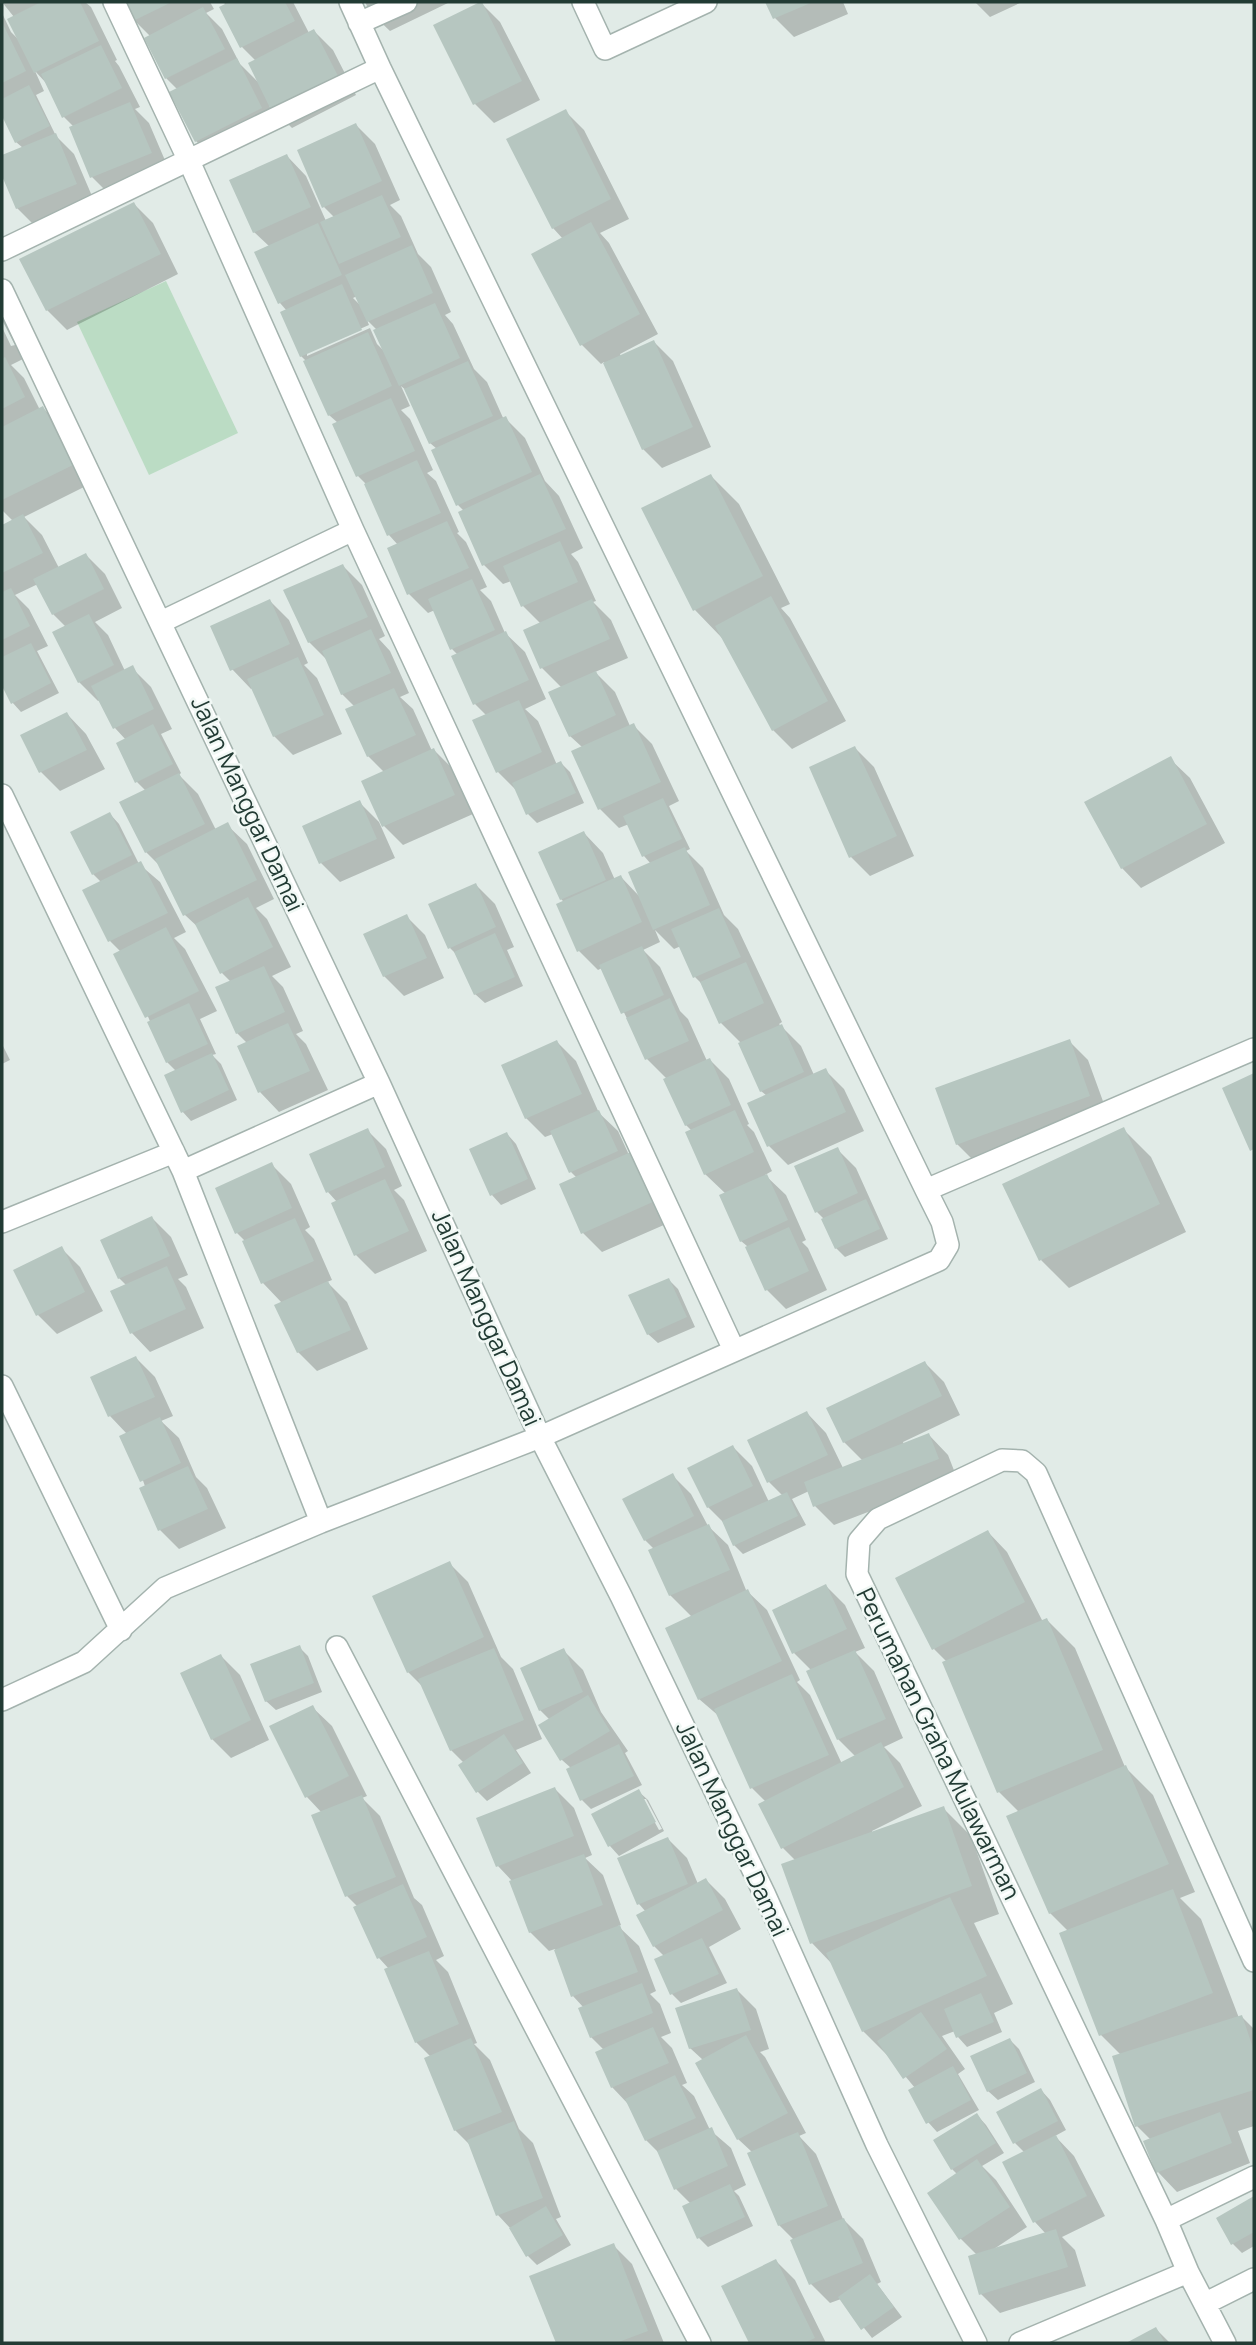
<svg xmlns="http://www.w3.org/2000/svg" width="1256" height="2345" font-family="Manrope,sans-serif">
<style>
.green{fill:#bbdcc4}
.shadow{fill:#0003;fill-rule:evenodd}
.building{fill:#b6c6c0}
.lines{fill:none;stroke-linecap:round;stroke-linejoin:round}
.minor-casing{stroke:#a4b3ae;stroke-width:24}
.minor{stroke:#fff;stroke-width:21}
.labels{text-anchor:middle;stroke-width:5;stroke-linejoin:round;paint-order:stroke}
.street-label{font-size:24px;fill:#223b34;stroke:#f1f8f5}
</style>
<rect width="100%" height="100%" fill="#e1ebe7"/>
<path class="green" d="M166 281 238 433 149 475 77 322Z"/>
<path class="shadow" d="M2 2H85L91 7 117 60 115 61 119 66 140 107 135 109 149 123 170 172 111 196 92 177 74 127 64 117 47 84 35 71 44 91 36 95 56 136 74 154 95 203 36 227 17 208 2 171V157L23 148 16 142 2 112V13L11 32 18 39 14 17Z
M124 2H210L214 9 206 13 222 29 240 64 259 83 256 61 242 47 224 2H293L309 33 314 31 333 50 356 95 292 128 269 105 280 128 215 160 196 141 178 90 166 78 146 38 150 36 134 20Z
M365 2H450L390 31 370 12Z
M767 2H843L848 14 794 37 775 18Z
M975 2H1022L990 17Z
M481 3 500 22 540 100 494 123 475 104Z
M565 111 584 130 629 219 600 233 609 243 658 334 620 354 621 357 654 342 673 361 711 447 662 468 643 449 604 362 601 364 582 345 563 239 553 228Z
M356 125 375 144 400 200 390 205 401 216 418 254 431 267 451 312 445 315 453 324 474 369 487 382 504 420 506 419 525 438 545 481 559 496 583 548 571 554 578 562 596 601 593 602 611 620 628 658 595 672 615 692 630 726 633 725 652 744 679 801 669 806 690 849 686 851 703 868 724 915 738 929 782 1022 779 1024 801 1046 814 1075 825 1070 844 1089 864 1131 788 1165 769 1146 767 1096 761 1091 742 1044 721 1023 704 986 695 977 681 946 674 949 655 930 660 942 643 950 660 967 680 1011 688 1019 707 1061 710 1060 729 1079 749 1124 747 1125 754 1132 772 1171 765 1175 786 1195 806 1240 802 1242 808 1248 827 1290 786 1309 767 1290 747 1246 741 1241 726 1194 705 1174 692 1131 686 1125 667 1079 647 1059 602 968 598 970 579 951 564 902 561 899 584 833 603 853 615 880 621 877 640 897 651 864 644 856 629 824 619 828 600 809 582 747 570 736 562 688 542 668 541 624 523 606 511 581 503 584 484 565 464 511 458 505 437 449 430 443 408 392 401 386 410 406 401 410 410 419 433 470 427 473 436 481 459 532 457 533 466 542 487 587 480 590 491 601 505 633 525 652 546 699 525 709 538 721 557 765 561 763 570 772 584 803 537 823 528 814 517 791 498 772 487 716 475 704 458 655 452 649 435 610 428 613 409 594 398 545 389 535 365 483 358 476 338 423 329 415 305 360 301 356 287 311 280 303 270 247 254 232 287 156 306 176 326 221 335 218 324 207ZM357 296 361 306 353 298ZM367 320 377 330 385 352 377 344 370 328 307 356V352L369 325Z
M134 204 153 223 178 274 67 330 47 310 22 259Z
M2 308 27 357 11 365 24 378 40 410 43 408 62 427 90 484 24 517 42 535 59 568 86 555 105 574 122 608 95 622 108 635 125 671 132 668 151 687 172 729 161 734 181 773 179 775 198 794 216 830 227 825 247 844 274 899 256 908 267 919 291 967 272 976 283 987 303 1031 296 1034 306 1044 328 1090 279 1112 260 1092 239 1047 247 1043 237 1033 231 982 222 973 201 930 185 915 160 866 146 852 122 803 146 791 137 782 126 740 115 728 100 700 98 701 79 682 66 627 53 614 38 584 15 595 29 609 48 646 37 651 59 693 21 712 12 702 2 683V527L13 521 2 510V327L11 346 15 345 2 320Z
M711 476 739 504 790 604 781 608 790 618 846 721 792 749 773 730 723 639 695 610Z
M343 566 362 585 385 636 379 639 390 651 409 693 400 697 413 709 432 751 434 750 453 769 473 814 403 845 384 826V772L368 756 355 707 342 694 328 661 309 642Z
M270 601 289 620 308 663 304 665 317 678 342 734 293 755 274 736 253 688 251 689 232 669Z
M67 714 86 734 105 769 60 791 41 772 23 736Z
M855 748 874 767 914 856 870 876 851 857Z
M1170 759 1190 778 1225 843 1141 888 1122 868Z
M360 803 379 822 395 858 340 882 321 863 305 827Z
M110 814 119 824 139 864 160 882 186 932 174 938 185 949 217 1011 200 1019 216 1054 212 1055 221 1064 237 1100 191 1121 182 1111 176 1071 167 1062 121 952 110 941 101 882 93 874Z
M476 885 495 904 514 947 507 950 523 986 485 1003 475 994 458 956 450 948Z
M406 916 425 935 444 978 404 996 384 976 365 935Z
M1069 1041 1088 1060 1108 1115 976 1163 957 1144Z
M557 1042 576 1061 599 1113 618 1131 629 1155 673 1221 602 1252 583 1233 561 1185 577 1178 571 1172 553 1134 545 1137 526 1118Z
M2 1044 10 1060 2 1064Z
M1123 1129 1151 1157 1186 1232 1069 1288 1041 1260Z
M367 1130 386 1149 402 1186 394 1190 404 1200 427 1251 375 1274 356 1255 337 1202 328 1192Z
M507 1134 516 1144 536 1189 501 1205 492 1195Z
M837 1149 856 1168 888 1239 845 1257 836 1248 823 1218 817 1212Z
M272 1165 291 1184 310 1227 305 1230 314 1239 332 1280 327 1282 347 1302 368 1349 317 1371 298 1352 282 1303 263 1283 245 1241 237 1233Z
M152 1218 171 1237 188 1275 178 1279 186 1287 204 1328 150 1352 131 1332 127 1286 119 1278Z
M61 1248 80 1267 103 1311 57 1334 38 1315Z
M669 1280 678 1289 695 1327 658 1343 648 1334Z
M136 1358 155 1377 173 1416 161 1421 179 1438 196 1477 207 1488 226 1528 179 1549 160 1530 127 1434 110 1416Z
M925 1363 944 1382 960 1415 903 1442 904 1445 929 1435 948 1455 957 1478 834 1525 815 1506 809 1491 792 1499 806 1525 743 1554 734 1545 725 1524 708 1507 733 1447 752 1466 769 1502 783 1496 769 1482 749 1441 807 1413 826 1433 843 1468 863 1461 844 1442Z
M672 1475 691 1494 708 1526 728 1545 746 1590 767 1610 800 1680 797 1682 810 1695 842 1764 856 1757 838 1739 812 1671 794 1653 826 1586 845 1605 865 1648 855 1652 874 1671 903 1738 884 1747 900 1763 922 1806 872 1831 873 1834 943 1808 971 1836 999 1914 974 1923 1013 2004 994 2013 1002 2032 967 2047 958 2037 955 2031 942 2036 965 2069 958 2074 979 2110 937 2132 928 2122 915 2088 891 2059 863 2031 833 1965 812 1943 784 1865 796 1861 783 1848 766 1802 752 1788 720 1717 699 1699 692 1617 670 1595 654 1549 645 1540Z
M988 1532 1007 1552 1043 1622 1047 1620 1075 1648 1125 1767 1153 1795 1195 1892 1180 1898 1201 1919 1239 2018 1242 2017 1254 2029V2126L1238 2131 1250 2163 1177 2192 1158 2172 1146 2142 1151 2140 1137 2126 1121 2055 1101 2035 1068 1931 1050 1913 1019 1812 999 1792 947 1662 934 1649Z
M449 1563 468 1582 501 1657 513 1669 542 1739 516 1750 531 1773 487 1801 478 1792 464 1763 451 1750 424 1688 408 1672Z
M299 1647 308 1656 322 1692 276 1710 266 1701Z
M564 1651 583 1670 601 1712 628 1751 625 1753 642 1785 591 1809 582 1800 568 1770 571 1768 562 1760 550 1720 540 1710Z
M221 1656 240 1675 269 1740 231 1758 212 1739Z
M312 1707 332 1726 367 1796 362 1798 380 1816 414 1898 422 1905 444 1956 436 1960 448 1972 477 2043 474 2044 490 2060 519 2129 533 2143 561 2217 556 2219 571 2245 537 2265 528 2256 511 2229 498 2215 470 2145 455 2130 431 2057 416 2042 389 1969 379 1958 358 1907 347 1896 322 1813 307 1797 272 1727Z
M555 1789 574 1808 592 1855 585 1858 603 1875 621 1925 618 1926 639 1946 656 1991 650 1994 660 2004 671 2033 661 2037 672 2048 687 2083 682 2085 694 2096 710 2130 731 2148 746 2185 734 2191 739 2196 753 2226 708 2247 699 2238 691 2204 676 2189 661 2155 646 2140 629 2105 612 2087 604 2050 591 2037 584 2008 573 1996 555 1949 549 1951 530 1932 513 1882 498 1866Z
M638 1791 648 1800 664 1831 619 1856 610 1846 593 1815ZM642 1799H646L662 1829 659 1830Z
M668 1839 687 1858 698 1884 706 1880 725 1899 741 1929 709 1947 727 1983 681 2003 672 1994 664 1956 654 1946 646 1912 639 1904 620 1859Z
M737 1990 756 2009 769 2049 760 2052 765 2057 806 2133 799 2136 816 2154 843 2219 863 2239 881 2282 877 2284 902 2317 872 2338 841 2299 830 2303 811 2284 794 2240 779 2225 752 2152 738 2139 703 2060 690 2048Z
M1010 2040 1019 2049 1035 2082 998 2100 988 2091Z
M1041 2090 1050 2100 1066 2130 1055 2136 1074 2156 1105 2216 1062 2237 1075 2250 1086 2286 1000 2313 981 2294 977 2255 961 2239 929 2193 957 2174 952 2169 977 2115 986 2125 1004 2153 982 2166 996 2180 1027 2227 994 2249 1046 2234 1035 2222 1004 2162 1024 2152 1015 2143Z
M1254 2198V2246L1242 2253 1233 2244 1218 2218Z
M613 2245 632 2264 664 2343H558L532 2277Z
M776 2261 795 2280 826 2343H751L723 2287Z
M1156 2329 1170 2343H1130Z"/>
<path class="building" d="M41 2H80L99 41 34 73 7 19Z
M122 2H172L133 21Z
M229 2H285L295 21 240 48 219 7Z
M480 2H482L522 81 473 105 433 25Z
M765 2H813L773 19Z
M203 7 225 49 165 79 144 38Z
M2 22 26 71 2 83Z
M314 29 338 76 271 110 248 63Z
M101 45 122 88 62 118 41 74Z
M237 58 262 108 195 142 169 92Z
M29 85 50 126 15 143 2 116V99Z
M130 102 152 153 90 178 69 127Z
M566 109 611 199 552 229 506 139Z
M356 123 382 181 322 208 297 150Z
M56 133 77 184 16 209 2 176V155Z
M287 154 311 207 253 233 229 180Z
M382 195 401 237 339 264 320 222Z
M134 202 161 254 46 311 19 259Z
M591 222 640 314 580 346 531 254Z
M318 223 342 275 278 304 254 252Z
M412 245 433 293 367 322 345 275Z
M342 284 362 330 300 357 280 312Z
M435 303 460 358 399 386 373 330Z
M368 332 392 386 328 416 303 361Z
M654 340 693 427 642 450 603 363Z
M5 357 25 397 2 409V359Z
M468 361 493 416 429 444 404 389Z
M391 398 415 451 356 477 332 424Z
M43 406 73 465 2 500V427Z
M506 416 532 472 456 506 431 450Z
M417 460 441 513 387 536 364 484Z
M540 474 566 529 482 566 458 512Z
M711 474 763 576 693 611 641 508Z
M23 514 43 553 2 573V525Z
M447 521 469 568 407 595 387 548Z
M560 541 578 582 521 607 503 566Z
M86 553 104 589 52 615 33 579Z
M343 564 368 617 308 643 283 590Z
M472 579 495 630 450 650 428 599Z
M11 588 30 626 2 640V592Z
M771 596 828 701 772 731 715 626Z
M270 599 290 644 230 671 210 626Z
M592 599 610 639 540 669 523 630Z
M89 614 114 665 78 683 52 632Z
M371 629 391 673 341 695 322 651Z
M506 631 529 680 473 705 451 656Z
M31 643 51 683 11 704 2 686V657Z
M298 657 324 715 273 737 247 679Z
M133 665 154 709 113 729 91 686Z
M596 671 616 715 569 737 548 692Z
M394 688 416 735 367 757 345 709Z
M519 700 542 752 496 773 472 720Z
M67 712 87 750 39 773 20 735Z
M634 723 661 782 598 810 571 751Z
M153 724 173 764 135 783 116 743Z
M855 746 897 836 849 858 809 767Z
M434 748 455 795 382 827 361 781Z
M1171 756 1207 824 1121 869 1084 802Z
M561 761 576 793 526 815 512 783Z
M179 773 205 824 145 853 119 802Z
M663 798 682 839 642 857 623 816Z
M360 800 377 839 319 864 302 826Z
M110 812 132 855 92 875 70 832Z
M228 822 257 880 183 916 155 859Z
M584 831 606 880 560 900 538 852Z
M685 847 710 905 653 930 628 872Z
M141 861 168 913 108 942 82 890Z
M621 875 642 922 577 952 556 904Z
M476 883 496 927 448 949 428 904Z
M248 897 273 947 220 974 195 924Z
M719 908 741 957 693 978 671 929Z
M407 914 427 958 383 977 363 934Z
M166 927 199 991 145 1018 113 954Z
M495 933 515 977 474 995 454 952Z
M642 946 664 995 621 1014 599 965Z
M746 962 764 1003 719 1024 700 982Z
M264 966 285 1012 236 1034 215 987Z
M670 998 689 1041 645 1060 626 1018Z
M189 1003 208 1044 166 1063 147 1022Z
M288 1023 310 1071 258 1093 237 1046Z
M782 1024 804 1072 760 1092 738 1043Z
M1070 1039 1090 1096 956 1145 935 1088Z
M557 1040 582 1094 525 1119 501 1065Z
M212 1053 229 1090 181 1113 164 1075Z
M710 1058 731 1105 685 1126 663 1079Z
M826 1068 846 1112 767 1147 747 1103Z
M1254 1073V1149L1250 1151 1222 1088Z
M599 1110 618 1151 569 1173 550 1131Z
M735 1110 754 1152 704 1175 685 1132Z
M1124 1127 1160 1204 1039 1261 1002 1184Z
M368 1128 385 1167 326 1193 309 1154Z
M507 1132 528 1179 490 1196 469 1149Z
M838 1147 858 1193 815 1213 794 1166Z
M633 1151 655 1201 581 1234 559 1184Z
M272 1162 292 1208 235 1234 215 1188Z
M767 1174 788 1220 740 1242 719 1195Z
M385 1179 409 1231 354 1256 331 1203Z
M866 1199 880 1229 835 1249 821 1219Z
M152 1216 170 1256 118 1279 100 1240Z
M295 1218 314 1261 261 1284 242 1241Z
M789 1227 809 1271 765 1291 745 1247Z
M62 1246 85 1292 36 1316 13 1270Z
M167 1266 186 1309 130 1334 110 1291Z
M669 1278 687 1317 647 1335 628 1295Z
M328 1281 351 1330 297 1353 274 1305Z
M136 1356 155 1397 108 1417 90 1377Z
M925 1361 942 1396 843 1443 826 1408Z
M807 1411 828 1455 767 1483 747 1440Z
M160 1417 181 1463 140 1482 119 1436Z
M929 1433 939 1459 813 1507 804 1482Z
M733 1445 753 1486 707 1508 687 1468Z
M188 1466 208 1509 158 1531 139 1488Z
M673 1473 694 1516 644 1541 622 1499Z
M787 1492 798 1516 733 1546 722 1521Z
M709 1524 730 1570 669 1596 648 1550Z
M988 1530 1025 1602 932 1650 895 1578Z
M450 1561 484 1637 407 1673 372 1596Z
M826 1584 847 1629 792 1654 772 1610Z
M748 1589 782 1661 698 1700 665 1628Z
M1047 1618 1103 1750 997 1793 942 1662Z
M300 1645 314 1683 265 1702 250 1664Z
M494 1648 524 1720 450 1751 418 1679Z
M564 1648 583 1692 539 1711 520 1668Z
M855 1650 886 1719 837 1740 806 1671Z
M221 1654 251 1720 211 1740 180 1673Z
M792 1674 829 1755 750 1789 714 1709Z
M588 1695 610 1731 560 1761 538 1725Z
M313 1705 349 1776 305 1798 269 1726Z
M504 1734 523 1763 476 1793 458 1765Z
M881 1742 904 1787 781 1849 758 1804Z
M619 1744 634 1776 580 1801 566 1769Z
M1126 1765 1169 1864 1049 1914 1006 1816Z
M555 1787 574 1836 496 1867 476 1818Z
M639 1789 656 1822 608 1847 591 1814Z
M362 1795 396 1877 345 1897 311 1815Z
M944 1806 972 1886 810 1944 781 1864Z
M668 1837 688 1884 637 1905 617 1858Z
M584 1854 603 1905 529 1933 509 1881Z
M706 1878 723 1910 653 1947 636 1915Z
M403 1884 427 1937 377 1959 353 1907Z
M1173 1889 1213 1993 1099 2036 1059 1933Z
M950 1897 987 1976 862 2032 826 1953Z
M620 1925 638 1972 571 1997 554 1950Z
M702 1938 719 1974 670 1995 654 1959Z
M429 1951 459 2024 415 2043 384 1969Z
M642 1983 653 2013 590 2038 578 2008Z
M737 1988 751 2030 689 2049 675 2008Z
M981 1993 994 2022 956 2038 944 2009Z
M921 2012 947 2049 903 2079 877 2041Z
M1242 2015 1254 2051V2090L1135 2127 1112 2056Z
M653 2027 669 2063 611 2088 595 2052Z
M746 2035 788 2113 737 2140 695 2063Z
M471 2038 502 2112 454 2131 424 2058Z
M1010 2038 1027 2073 987 2092 970 2056Z
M953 2066 971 2100 926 2124 908 2090Z
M675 2075 696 2118 645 2141 625 2099Z
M1041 2088 1058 2121 1013 2144 996 2112Z
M1220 2112 1232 2143 1156 2173 1143 2141Z
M977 2113 996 2143 951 2170 933 2140Z
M514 2121 543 2198 496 2216 467 2140Z
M712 2127 728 2166 674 2190 657 2151Z
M798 2132 828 2206 778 2226 747 2153Z
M1056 2135 1087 2196 1033 2223 1002 2162Z
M977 2159 1010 2207 959 2240 927 2193Z
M730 2184 745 2217 697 2239 682 2206Z
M1254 2196V2232L1231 2245 1216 2218Z
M546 2206 563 2235 526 2257 509 2228Z
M844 2218 863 2263 809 2285 790 2240Z
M1056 2229 1068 2267 979 2295 968 2256Z
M614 2243 648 2331 616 2343H556L529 2276Z
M776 2259 815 2338 804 2343H749L721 2286Z
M870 2274 894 2307 861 2330 838 2297Z
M1156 2327 1165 2343H1126Z"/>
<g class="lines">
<defs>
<path id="minor" d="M114 2 189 161 353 530 734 1350
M583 2 605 49 706 2
M359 23 406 2
M2 250 380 68
M2 290 379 1083 540 1437 621 1596 764 1893 877 2145 976 2343
M161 622 353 530
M2 795 183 1171 321 1522
M183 1171 379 1083
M926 1190 1254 1049
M2 1222 174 1152
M2 1386 121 1630
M337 1647 700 2343
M2 1700 84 1662 165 1588 321 1522 540 1437 939 1260 948 1245 942 1222 926 1190 380 68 350 2
M1166 2220 1254 2177
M1206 2303 1254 2279
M1020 2343 1188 2272
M1225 2343 1188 2272 1166 2220 857 1574 859 1541 878 1519 1002 1460 1022 1461 1036 1473 1254 1961"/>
</defs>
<use href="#minor" class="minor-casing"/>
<use href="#minor" class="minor"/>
</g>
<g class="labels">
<g class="street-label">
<text transform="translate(247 804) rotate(65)" y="8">Jalan Manggar Damai</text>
<text transform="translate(486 1318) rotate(66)" y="8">Jalan Manggar Damai</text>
<text transform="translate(938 1744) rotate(64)" y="8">Perumahan Graha Mulawarman</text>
<text transform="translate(732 1829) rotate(65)" y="8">Jalan Manggar Damai</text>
</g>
</g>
<rect width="1256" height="2345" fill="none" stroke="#223b34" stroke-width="7"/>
</svg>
